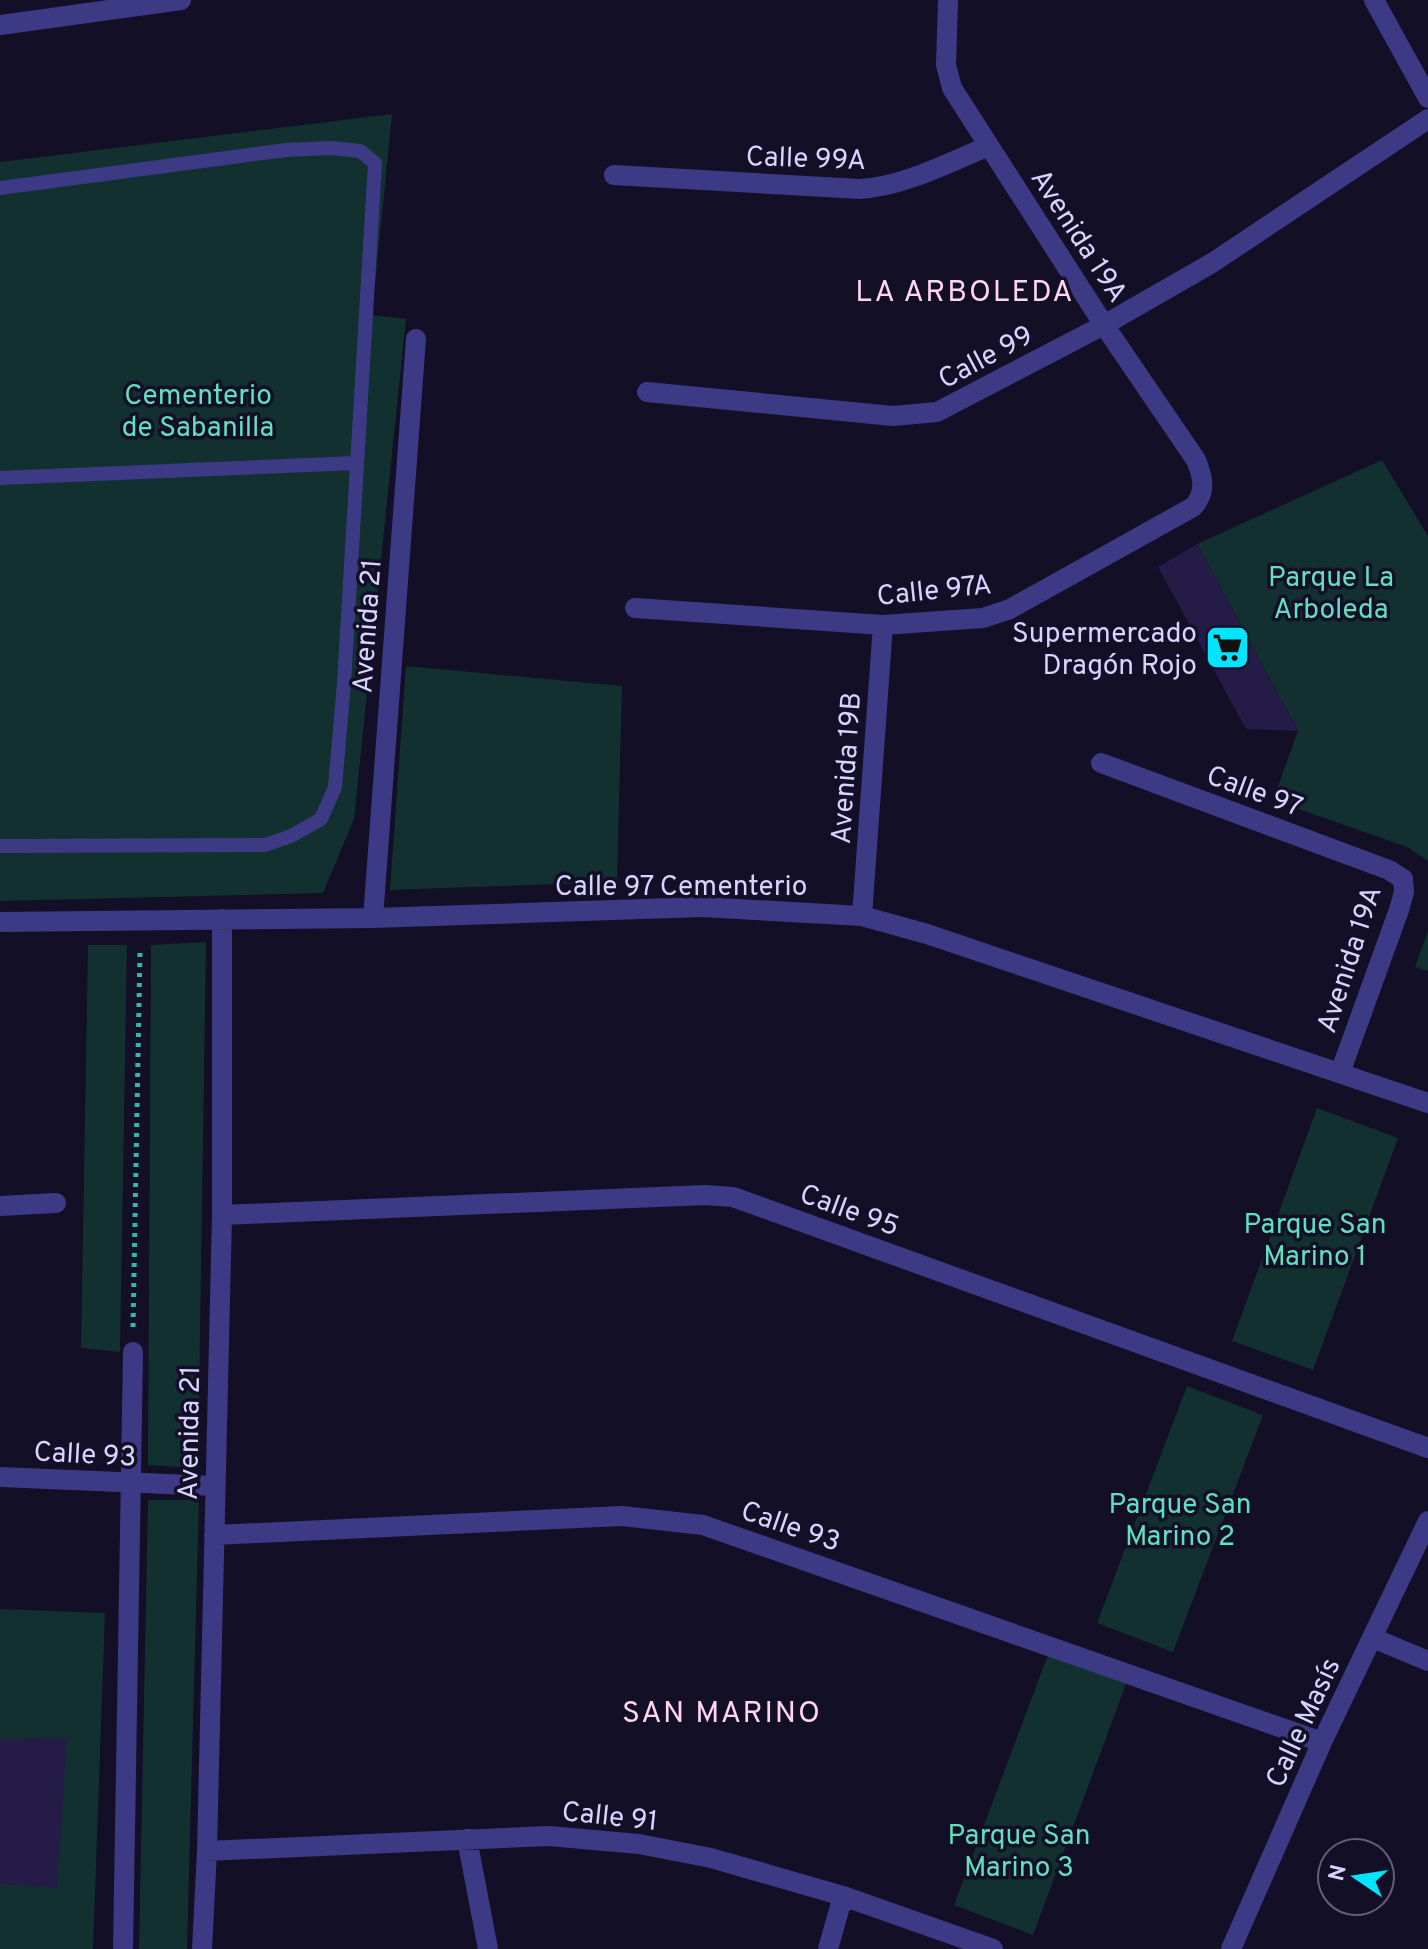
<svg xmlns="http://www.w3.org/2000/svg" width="1428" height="1949" font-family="Overpass,sans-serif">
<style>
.green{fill:#12302f}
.building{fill:#241b47}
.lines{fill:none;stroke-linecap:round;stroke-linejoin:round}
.path{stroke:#2fb8b0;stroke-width:5;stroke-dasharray:4 6;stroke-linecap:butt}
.service{stroke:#3d3a85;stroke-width:14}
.minor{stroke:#3d3a85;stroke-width:20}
.labels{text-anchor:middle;stroke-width:7;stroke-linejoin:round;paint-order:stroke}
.street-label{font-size:28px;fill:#d9d4ff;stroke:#130f26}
.park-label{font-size:28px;fill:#5fe0c0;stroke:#130f26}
.poi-label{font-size:28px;fill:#d9d4ff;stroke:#130f26;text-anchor:end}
.neighbourhood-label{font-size:30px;letter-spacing:2px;fill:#ffd6f0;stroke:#130f26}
</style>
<rect width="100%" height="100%" fill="#130f26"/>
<path class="green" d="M392 114 372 315 406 319 354 819 323 893 0 901V162Z
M1382 460 1428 536V861L1407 847 1273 800 1298 731 1197 544Z
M406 666 622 686 617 882 390 890Z
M1428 931V971L1415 967Z
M206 942 198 1468 148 1465 151 945Z
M88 945H127L120 1352 81 1348Z
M1317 1108 1398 1138 1313 1370 1232 1341Z
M1187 1386 1263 1415 1173 1652 1097 1623Z
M148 1500H199L187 1949H139Z
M0 1609 105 1613 93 1949H0Z
M1048 1655 1126 1684 1033 1935 954 1905Z"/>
<path class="building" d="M1197 544 1298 731 1246 729 1158 567Z
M67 1738 57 1888 0 1884V1739Z"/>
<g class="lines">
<path class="path" d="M133 1327 140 949"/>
<path class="service" d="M0 188 286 150 331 148 360 151 375 163 344 683 335 787 321 819 291 836 265 845 0 846
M0 478 356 463"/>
<path class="minor" d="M1374 0 1428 98
M0 25 181 0
M614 175 860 189C905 186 947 163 989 146
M647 392 893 416 937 412 1104 325 1212 263 1428 119
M635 608 883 625 983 618 1010 609 1193 507C1207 492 1203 477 1196 460L1104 325 952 88 946 65 948 0
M1101 763 1389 870 1403 879 1404 892 1399 910 1340 1073
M862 916 883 625
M373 918 416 339
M0 922 373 918 702 907 862 916 927 934 1428 1103
M0 1206 56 1203
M222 1215 705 1195 733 1197 1428 1448
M0 1477 215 1486
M214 1535 622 1516 703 1525 1322 1742
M1373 1638 1428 1661
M467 1839 488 1949
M207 1851 549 1836 639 1844 711 1858 843 1896 993 1949
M123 1949 133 1352
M202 1949 207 1851 222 1215V919
M828 1949 843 1896
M1231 1949 1322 1742 1428 1521"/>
</g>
<defs>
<symbol id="supermarket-square" viewBox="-11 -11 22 22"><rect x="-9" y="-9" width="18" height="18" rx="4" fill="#00e5ff" stroke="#130f26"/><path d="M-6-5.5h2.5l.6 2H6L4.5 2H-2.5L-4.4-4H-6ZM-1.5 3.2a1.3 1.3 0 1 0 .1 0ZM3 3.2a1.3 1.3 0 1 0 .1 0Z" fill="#111"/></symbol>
</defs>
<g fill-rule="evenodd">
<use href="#supermarket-square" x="1202" y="622" width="51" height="51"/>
</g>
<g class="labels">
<g class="street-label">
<text transform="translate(806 157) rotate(2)" y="10">Calle 99A</text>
<text transform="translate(1080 235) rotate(57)" y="10">Avenida 19A</text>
<text transform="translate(985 356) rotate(-28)" y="10">Calle 99</text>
<text transform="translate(934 589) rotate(-6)" y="10">Calle 97A</text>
<text transform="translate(366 626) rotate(-86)" y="10">Avenida 21</text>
<text transform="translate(845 768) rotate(-86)" y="10">Avenida 19B</text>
<text transform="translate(1255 790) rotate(20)" y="10">Calle 97</text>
<text x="681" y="895">Calle 97 Cementerio</text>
<text transform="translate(1348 959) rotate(-72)" y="10">Avenida 19A</text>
<text transform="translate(850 1209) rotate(20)" y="10">Calle 95</text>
<text transform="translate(188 1433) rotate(-89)" y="10">Avenida 21</text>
<text transform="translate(85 1453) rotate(3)" y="10">Calle 93</text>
<text transform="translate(791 1525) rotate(19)" y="10">Calle 93</text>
<text transform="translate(1302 1722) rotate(-65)" y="10">Calle Masís</text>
<text transform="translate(610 1815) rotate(6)" y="10">Calle 91</text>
</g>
<g class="park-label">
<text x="198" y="404">Cementerio<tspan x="198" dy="32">de Sabanilla</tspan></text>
<text x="1331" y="586">Parque La<tspan x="1331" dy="32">Arboleda</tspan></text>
<text x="1315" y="1233">Parque San<tspan x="1315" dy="32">Marino 1</tspan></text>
<text x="1180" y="1513">Parque San<tspan x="1180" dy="32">Marino 2</tspan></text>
<text x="1019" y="1844">Parque San<tspan x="1019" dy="32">Marino 3</tspan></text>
</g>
<g class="poi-label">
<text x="1197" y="642">Supermercado<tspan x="1197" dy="32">Dragón Rojo</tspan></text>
</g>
<g class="neighbourhood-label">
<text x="965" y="301">LA ARBOLEDA</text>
<text x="722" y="1722">SAN MARINO</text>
</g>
</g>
<g transform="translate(1356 1877) rotate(283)"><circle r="38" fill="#130f26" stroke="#625e7d" stroke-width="2"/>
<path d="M0-6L14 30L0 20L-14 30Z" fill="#00e5ff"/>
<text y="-12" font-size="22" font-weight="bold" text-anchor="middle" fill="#d9d4ff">N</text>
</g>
</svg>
